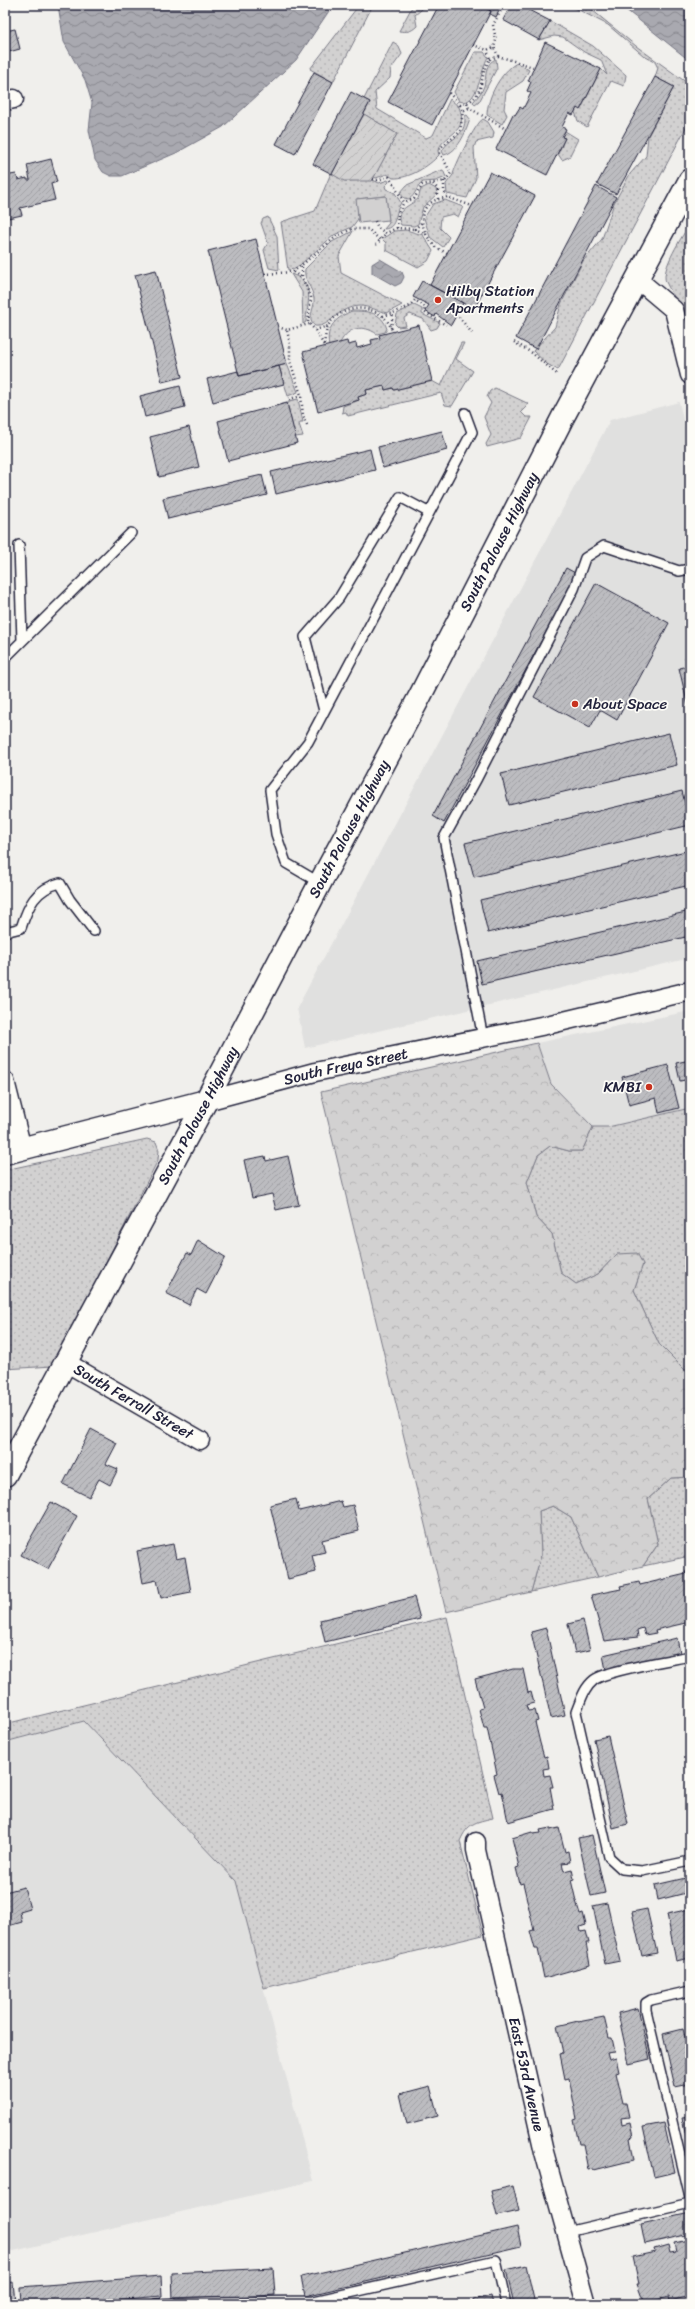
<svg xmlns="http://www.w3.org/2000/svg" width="695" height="2309" font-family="Sriracha,sans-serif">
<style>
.built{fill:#e0e0df}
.grass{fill:url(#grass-dots);stroke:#7a7a86}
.forest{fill:url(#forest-crowns);stroke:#7a7a86}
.park{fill:#d2d1d1;stroke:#7a7a86}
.garden{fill:url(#garden-furrows);stroke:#7a7a86}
.water{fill:url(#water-waves);stroke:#737381}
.building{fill:url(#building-hatch);stroke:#22223b}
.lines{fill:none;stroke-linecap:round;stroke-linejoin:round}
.lane-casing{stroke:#22223b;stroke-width:12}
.street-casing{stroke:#22223b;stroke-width:21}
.secondary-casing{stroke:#22223b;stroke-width:25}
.path{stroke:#22223b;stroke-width:2.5;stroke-dasharray:1 3;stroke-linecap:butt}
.lane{stroke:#fdfcf7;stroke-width:9}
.street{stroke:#fdfcf7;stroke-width:18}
.secondary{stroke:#fdfcf7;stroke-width:22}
.poi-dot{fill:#c8321e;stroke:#fdfcf7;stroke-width:1.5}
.labels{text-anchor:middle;stroke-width:3.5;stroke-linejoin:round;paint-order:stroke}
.poi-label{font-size:15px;fill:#22223b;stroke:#fdfcf7;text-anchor:start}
.street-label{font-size:15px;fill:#22223b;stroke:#fdfcf7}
</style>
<defs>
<pattern id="grass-dots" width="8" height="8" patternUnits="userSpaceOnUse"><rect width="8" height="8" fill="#d2d1d1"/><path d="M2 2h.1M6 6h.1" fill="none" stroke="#b4b3b4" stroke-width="1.8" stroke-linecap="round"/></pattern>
<pattern id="forest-crowns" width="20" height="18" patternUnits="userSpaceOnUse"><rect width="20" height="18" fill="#d2d1d1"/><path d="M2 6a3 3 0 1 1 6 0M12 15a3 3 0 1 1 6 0" fill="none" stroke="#b4b3b4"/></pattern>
<pattern id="garden-furrows" width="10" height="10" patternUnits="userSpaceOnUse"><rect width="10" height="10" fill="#d2d1d1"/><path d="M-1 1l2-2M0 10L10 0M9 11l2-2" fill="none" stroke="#b4b3b4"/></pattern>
<pattern id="water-waves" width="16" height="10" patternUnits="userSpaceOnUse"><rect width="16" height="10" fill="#a9a9b0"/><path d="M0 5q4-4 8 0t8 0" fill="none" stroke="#898990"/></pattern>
<pattern id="building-hatch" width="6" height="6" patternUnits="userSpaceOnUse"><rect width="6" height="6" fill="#bcbcc0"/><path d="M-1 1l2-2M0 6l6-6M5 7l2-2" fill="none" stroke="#a1a1a6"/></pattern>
</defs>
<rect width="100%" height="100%" fill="#f0efec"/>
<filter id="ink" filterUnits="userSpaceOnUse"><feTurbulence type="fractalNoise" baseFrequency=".025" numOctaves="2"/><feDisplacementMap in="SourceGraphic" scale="8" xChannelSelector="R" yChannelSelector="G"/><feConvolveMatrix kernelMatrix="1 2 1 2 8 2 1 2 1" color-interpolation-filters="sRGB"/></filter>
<g filter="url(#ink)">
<path class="built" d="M679 402 690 449V958L305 1048 297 1008 610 420Z
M690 1011V1108L608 1127H593L551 1084 537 1043Z
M84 1721 236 1881 313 2181 5 2253V1742Z"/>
<path class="grass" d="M359 5H373L333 82 310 69Z
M413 5H427L415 15 417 26C411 32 407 32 399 31Z
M569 5H586L636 46 690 85V120L558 370 547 364 533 351 555 327 561 304 583 261 602 239 614 203 630 174 646 156 648 136 674 87 655 77 658 68 655 62 644 56 608 25Z
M550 21 593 46 626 75 624 86 611 81 587 127 578 121 575 112 577 108 581 109 601 69 607 75 601 60 584 52 563 37 554 36 539 40Z
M393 42 398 45 402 54 391 69 390 78 375 92 377 109 426 138 433 135 450 99 459 107C470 134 442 134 438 151L439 155C429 166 409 179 393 178L387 174 376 178 374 177 397 134 364 114 370 102 364 99Z
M475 52H484L488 57C481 68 478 108 459 101L454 92Z
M496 59 497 68 479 102 475 105 473 102C477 97 482 93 484 86 487 75 484 64 496 59Z
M517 63 529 70 523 81 506 92 504 109 507 115 502 124 487 115C487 98 501 71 517 63Z
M467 115 470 119C466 132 458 152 444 155L442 151C450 136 466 139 465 116Z
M483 119 488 122 494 132 493 138 476 142 474 148 476 178 467 198 447 194 446 184 453 175C454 167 476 122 483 119Z
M565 131 578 139 569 157 562 160 558 154 565 138 562 137Z
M443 170 446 177 436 181 423 182C416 187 416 195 409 199L404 198 400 193 407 185 439 171Z
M331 173 345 181 373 180 379 183 388 180 389 182 385 186 386 189 395 193 401 203C394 212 398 228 384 229L389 223 386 196 357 199 358 219 352 227 334 235 301 264 295 269 288 270 281 222 315 211Z
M429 185 436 189 437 194 423 207 418 224 414 226 401 225C393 210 410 206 418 199L421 189Z
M445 200 463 207 458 217 453 214 441 217 440 228 449 237 443 247 430 237 424 218 433 204Z
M268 217 277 236 279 270 269 268 264 250 268 243 261 223 263 219Z
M690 223V326C685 309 673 298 666 282 660 269 683 236 690 223Z
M406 230 423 235 433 251 428 261 418 267 386 250V243L382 239 394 231Z
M353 231 339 256 341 273 402 305 387 313C378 311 369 306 359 306 337 307 330 328 315 326 306 320 315 308 314 299 313 288 303 280 305 269L332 242Z
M291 274C318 283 306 305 306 322L303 324 302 292Z
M414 305 422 309V314L440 323 437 328 431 330 423 319 410 314 404 318 406 326 398 327 395 324 397 314Z
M352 311C368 311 382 312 387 329L385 332 377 334C363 324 348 327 340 343L329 346C325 327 337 317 352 311Z
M461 343H464L456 359 473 371 452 406 445 405 441 393 348 416 346 412 342 413 343 406 359 400 358 397 367 394 366 390 384 386 385 390 393 388 394 390 432 381 441 386Z
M287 364 298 392 288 396 279 366Z
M495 388 529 404 521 412 526 417H532L521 438 487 447 486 444 491 435 484 417 491 403 487 397 490 391Z
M298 399 303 422H300L299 424 303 436 295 437 287 403H289V401Z
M690 1108V1371L685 1370 659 1344 634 1290 643 1264 617 1254 598 1274 576 1284 561 1273 552 1234 536 1217 527 1182 538 1155 550 1146 569 1151H582L593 1127H608Z
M147 1139 156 1142 159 1150 158 1160 53 1366 5 1369V1170Z
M690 1477V1556L643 1566 658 1544 648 1499 671 1478Z
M553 1506 571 1517 598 1577 531 1592 541 1555 539 1511Z
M447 1617 493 1818C475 1822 468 1823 460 1841L483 1935 264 1988 236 1881 84 1721 5 1742V1724Z"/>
<path class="forest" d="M537 1043 551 1084 593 1127 582 1151H569L550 1146 538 1155 527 1182 536 1217 552 1234 561 1273 576 1284 598 1274 617 1254 637 1253 643 1264 634 1290 659 1344 685 1370 690 1371V1477L671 1478 648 1499 658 1544 643 1566 598 1577 571 1517 553 1506 539 1511 541 1555 531 1592 446 1612 321 1092Z"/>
<path class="park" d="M386 196 389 220 359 223 356 199Z"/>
<path class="garden" d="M364 114 397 134 372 181H344L332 174Z"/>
<path class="water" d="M58 5H333L296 60 223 127 176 153 122 176H111L103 172 95 160 89 130 92 103 85 80 64 42Z
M620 5H690V61Z
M380 259 402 272 404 277 401 283 395 286 372 273V264Z"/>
<path class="building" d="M439 5H480L491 11 432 125 388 102Z
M480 5H502L496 17 490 14 491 11Z
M511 5H519L550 21 539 40 503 20Z
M15 29 20 49 5 53V31Z
M545 42 601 69 580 110 577 108 573 115 569 113 562 127 566 129 562 137 565 138 547 175 496 149 513 114 515 115 520 107 523 109 531 93 527 91 531 82 528 81Z
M314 72 333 82 295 154 276 144Z
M655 77 674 87 616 194 597 184Z
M351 92 370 102 332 174 313 164Z
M51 159 57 182 51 184 55 200 20 208 22 215 8 218 5 206V176L16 174 18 180 27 178V180H30L27 165Z
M490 172 535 196 474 309 430 285Z
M596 186 616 197 536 349 516 338Z
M256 239 287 364 239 376 208 251Z
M156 270 182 377 162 382 135 275Z
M422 281 463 303 451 325 436 314 435 317 425 311 429 305 413 297Z
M419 325 432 381 394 390 393 388 385 390 384 386 366 390 367 394 358 397 359 400 318 412 303 352 347 341 348 345 356 343 357 348 372 344 371 340 380 338 379 335Z
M279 366 284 384 213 402 207 379 238 371 239 376Z
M180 386 185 407 145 417 140 396Z
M287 403 297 443 228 461 218 421Z
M189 427 199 467 159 477 150 437Z
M442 431 447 450 383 468 378 447Z
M370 449 375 470 276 494 271 472Z
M262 475 267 495 168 519 163 498Z
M566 568 577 574 444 823 433 816Z
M596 583 669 623 617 720 600 710 590 728 534 697Z
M690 656V715L679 668 687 666 685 657Z
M669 733 677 765 509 805 501 774Z
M682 791 690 825 474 877 465 843Z
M690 850V885L488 933 480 900Z
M690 911V936L482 984 477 961Z
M690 1060V1079L680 1081 676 1063Z
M668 1065 679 1108 659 1113 656 1098 629 1105 622 1077Z
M265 1156 266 1161 288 1156 299 1205 276 1210 272 1194 252 1198 244 1160Z
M198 1240 225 1257 206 1294 197 1289 189 1305 166 1293 187 1253 191 1255Z
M91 1429 117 1443 106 1464 118 1469 110 1485 99 1479 89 1497 63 1484Z
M296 1499 299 1511 341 1501 343 1507 353 1505 359 1531 322 1540 325 1552 312 1555 316 1572 288 1579 270 1505Z
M51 1502 77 1516 48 1569 21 1555Z
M173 1544 176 1559 185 1557 191 1592 161 1598 157 1580 143 1583 137 1551Z
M690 1571V1622L655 1630 656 1633 645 1635 643 1628 637 1630 638 1637 604 1641 591 1595 621 1589 620 1586 639 1582 640 1585 686 1574 685 1572Z
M414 1597 420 1619 325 1642 320 1620Z
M583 1620 590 1650 575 1653 568 1624Z
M546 1628 565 1715 551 1718 531 1632Z
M677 1638 680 1653 606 1670 603 1655Z
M513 1669H523L528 1693 531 1692 534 1703 526 1705 528 1711 535 1710 538 1721 535 1722 540 1743 544 1757 547 1756 549 1768 543 1769 544 1776 550 1775 553 1787H550L554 1809 508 1822 502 1792 499 1793 494 1775 497 1774 487 1728H484L479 1709 483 1708 475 1679Z
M608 1736 628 1824 613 1828 594 1739Z
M550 1828V1830L559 1828 565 1852 568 1851 570 1862 562 1863 564 1871 572 1869 574 1879 571 1880 576 1901 580 1914 583 1913 586 1925 580 1927 581 1932 586 1931 589 1943H586L590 1965 544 1978 538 1949H535L530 1931 534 1930 523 1883 520 1884 516 1868 519 1867 512 1838 532 1832 533 1834 541 1833 540 1830Z
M592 1835 605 1893 591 1896 578 1838Z
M690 1877V1892L658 1900 655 1885Z
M24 1887 30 1909 20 1912 22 1922 8 1926 5 1917V1892Z
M607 1903 620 1961 605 1964 593 1906Z
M647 1909 657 1953 642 1956 632 1912Z
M690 1909V1958L676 1961 667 1914Z
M638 2008 650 2059 629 2064 618 2013Z
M604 2017 609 2038H612L615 2052 607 2053 609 2060 616 2058 619 2072 616 2073 623 2103H626L629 2117 621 2118 622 2125 630 2123 633 2137 630 2138 634 2160 593 2170V2169L588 2170 583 2144H579L574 2120 577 2119 569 2078 565 2079 560 2054 563 2053 557 2026 578 2021V2022Z
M683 2029 690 2058V2084L675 2087 663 2034Z
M430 2086 438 2116 407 2124 400 2094Z
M690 2117V2154L682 2118Z
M664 2123 675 2172 654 2177 643 2127Z
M513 2186 519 2211 497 2216 491 2191Z
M690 2213V2234L645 2244 641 2224Z
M517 2227 521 2246 305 2296 301 2277Z
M688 2240 690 2244V2296L670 2301 669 2297 644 2303 637 2284H639L633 2257 655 2252 654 2249 668 2245 670 2253 676 2252 674 2243Z
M526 2265 535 2304H514L506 2270Z
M273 2268 275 2295 173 2300 172 2273Z
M161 2276 162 2296 66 2304H21L20 2287Z
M13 2282 15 2302 5 2303V2283Z
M491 2296 493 2304H474L473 2300Z"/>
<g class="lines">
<defs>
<path id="lane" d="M19 545 22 641
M5 658 131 533
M324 711 305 637 339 598 400 497 428 512
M320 883 286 863 276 834 270 790 308 742 472 432 465 413
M5 932 21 928C28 906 35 889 60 883L70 900 94 931
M483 1038 444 838 477 778 574 589 585 558 604 546 679 571 690 569
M690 1656C671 1660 607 1670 594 1680 584 1688 581 1700 576 1712L609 1857 622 1869 642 1871 690 1861
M690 1991 651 2000 646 2003V2010L690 2198
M567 2232 690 2203
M211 2302 314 2301 496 2260 506 2304
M157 2304 211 2302V2304"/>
<g id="street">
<path d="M5 101 14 99"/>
<path d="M636 278 674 310 690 375"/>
<path d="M5 1081 22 1149"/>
<path id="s1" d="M206 1101 315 1072 551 1024 690 991"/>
<path id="s2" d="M67 1363 200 1440"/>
<path id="s3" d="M476 1842V1850L544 2152 586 2304"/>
</g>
<g id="secondary">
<path d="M5 1153 206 1101"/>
<path id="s4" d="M5 1475 206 1101 320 883 420 696 564 415 690 180"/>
</g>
</defs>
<use href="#lane" class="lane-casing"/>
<use href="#street" class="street-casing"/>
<use href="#secondary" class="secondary-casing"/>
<path class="path" d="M473 45 487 50 494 47 496 40 493 25 504 5
M498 56 533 67
M490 59 498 56 494 47
M449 93 460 105C488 98 477 76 490 59L487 50
M467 103 469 108 506 129
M460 105 463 111 469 108
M373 179 377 180 389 177 404 202 414 199 422 185 445 181 451 173 440 153V148L460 132 463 111
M444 181V191L447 197 472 206
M433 184 438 189V200
M447 197C442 199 436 199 432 202 415 212 423 234 434 245 437 249 443 251 447 253
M375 221 378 228 386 233 397 228 415 229
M421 223 415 229 426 234
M397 228 398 213 404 202
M376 245 386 233
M302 267V278L311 297 308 322 315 330 325 347
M293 272 302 278
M265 274 293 272 337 236 352 229H368L380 240
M383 316 393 313
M459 317 472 333
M278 327 287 330
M391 328 393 313 410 306 415 300 425 307 424 312 446 325
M315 330 328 326
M514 342 532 353 558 375
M324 344C325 338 326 331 328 326 342 301 385 303 392 331
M289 399 301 396
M307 425 303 415 301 395 290 361V344L287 330 309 324"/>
<use href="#lane" class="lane"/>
<use href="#street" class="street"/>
<use href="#secondary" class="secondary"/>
</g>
</g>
<g class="poi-dot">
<circle cx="438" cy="300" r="4"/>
<circle cx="575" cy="704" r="4"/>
<circle cx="649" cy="1087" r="4"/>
</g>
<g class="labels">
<g class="poi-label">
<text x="446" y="296">Hilby Station<tspan x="446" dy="17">Apartments</tspan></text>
<text x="583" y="709">About Space</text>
<text x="641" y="1092" text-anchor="end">KMBI</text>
</g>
<g class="street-label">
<text dy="5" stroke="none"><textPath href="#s4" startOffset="1056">South Palouse Highway</textPath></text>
<text dy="5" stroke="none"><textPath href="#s4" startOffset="732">South Palouse Highway</textPath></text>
<text dy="5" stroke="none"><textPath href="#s1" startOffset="144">South Freya Street</textPath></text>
<text dy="5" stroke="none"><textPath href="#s4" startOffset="408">South Palouse Highway</textPath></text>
<text dy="5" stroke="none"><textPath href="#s2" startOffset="77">South Ferrall Street</textPath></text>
<text dy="5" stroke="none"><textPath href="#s3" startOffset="238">East 53rd Avenue</textPath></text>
</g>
</g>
<rect width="695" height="2309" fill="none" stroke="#fdfcf7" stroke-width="20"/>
<rect x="10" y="10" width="675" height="2289" fill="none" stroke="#22223b" stroke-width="1.5" filter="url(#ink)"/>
</svg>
